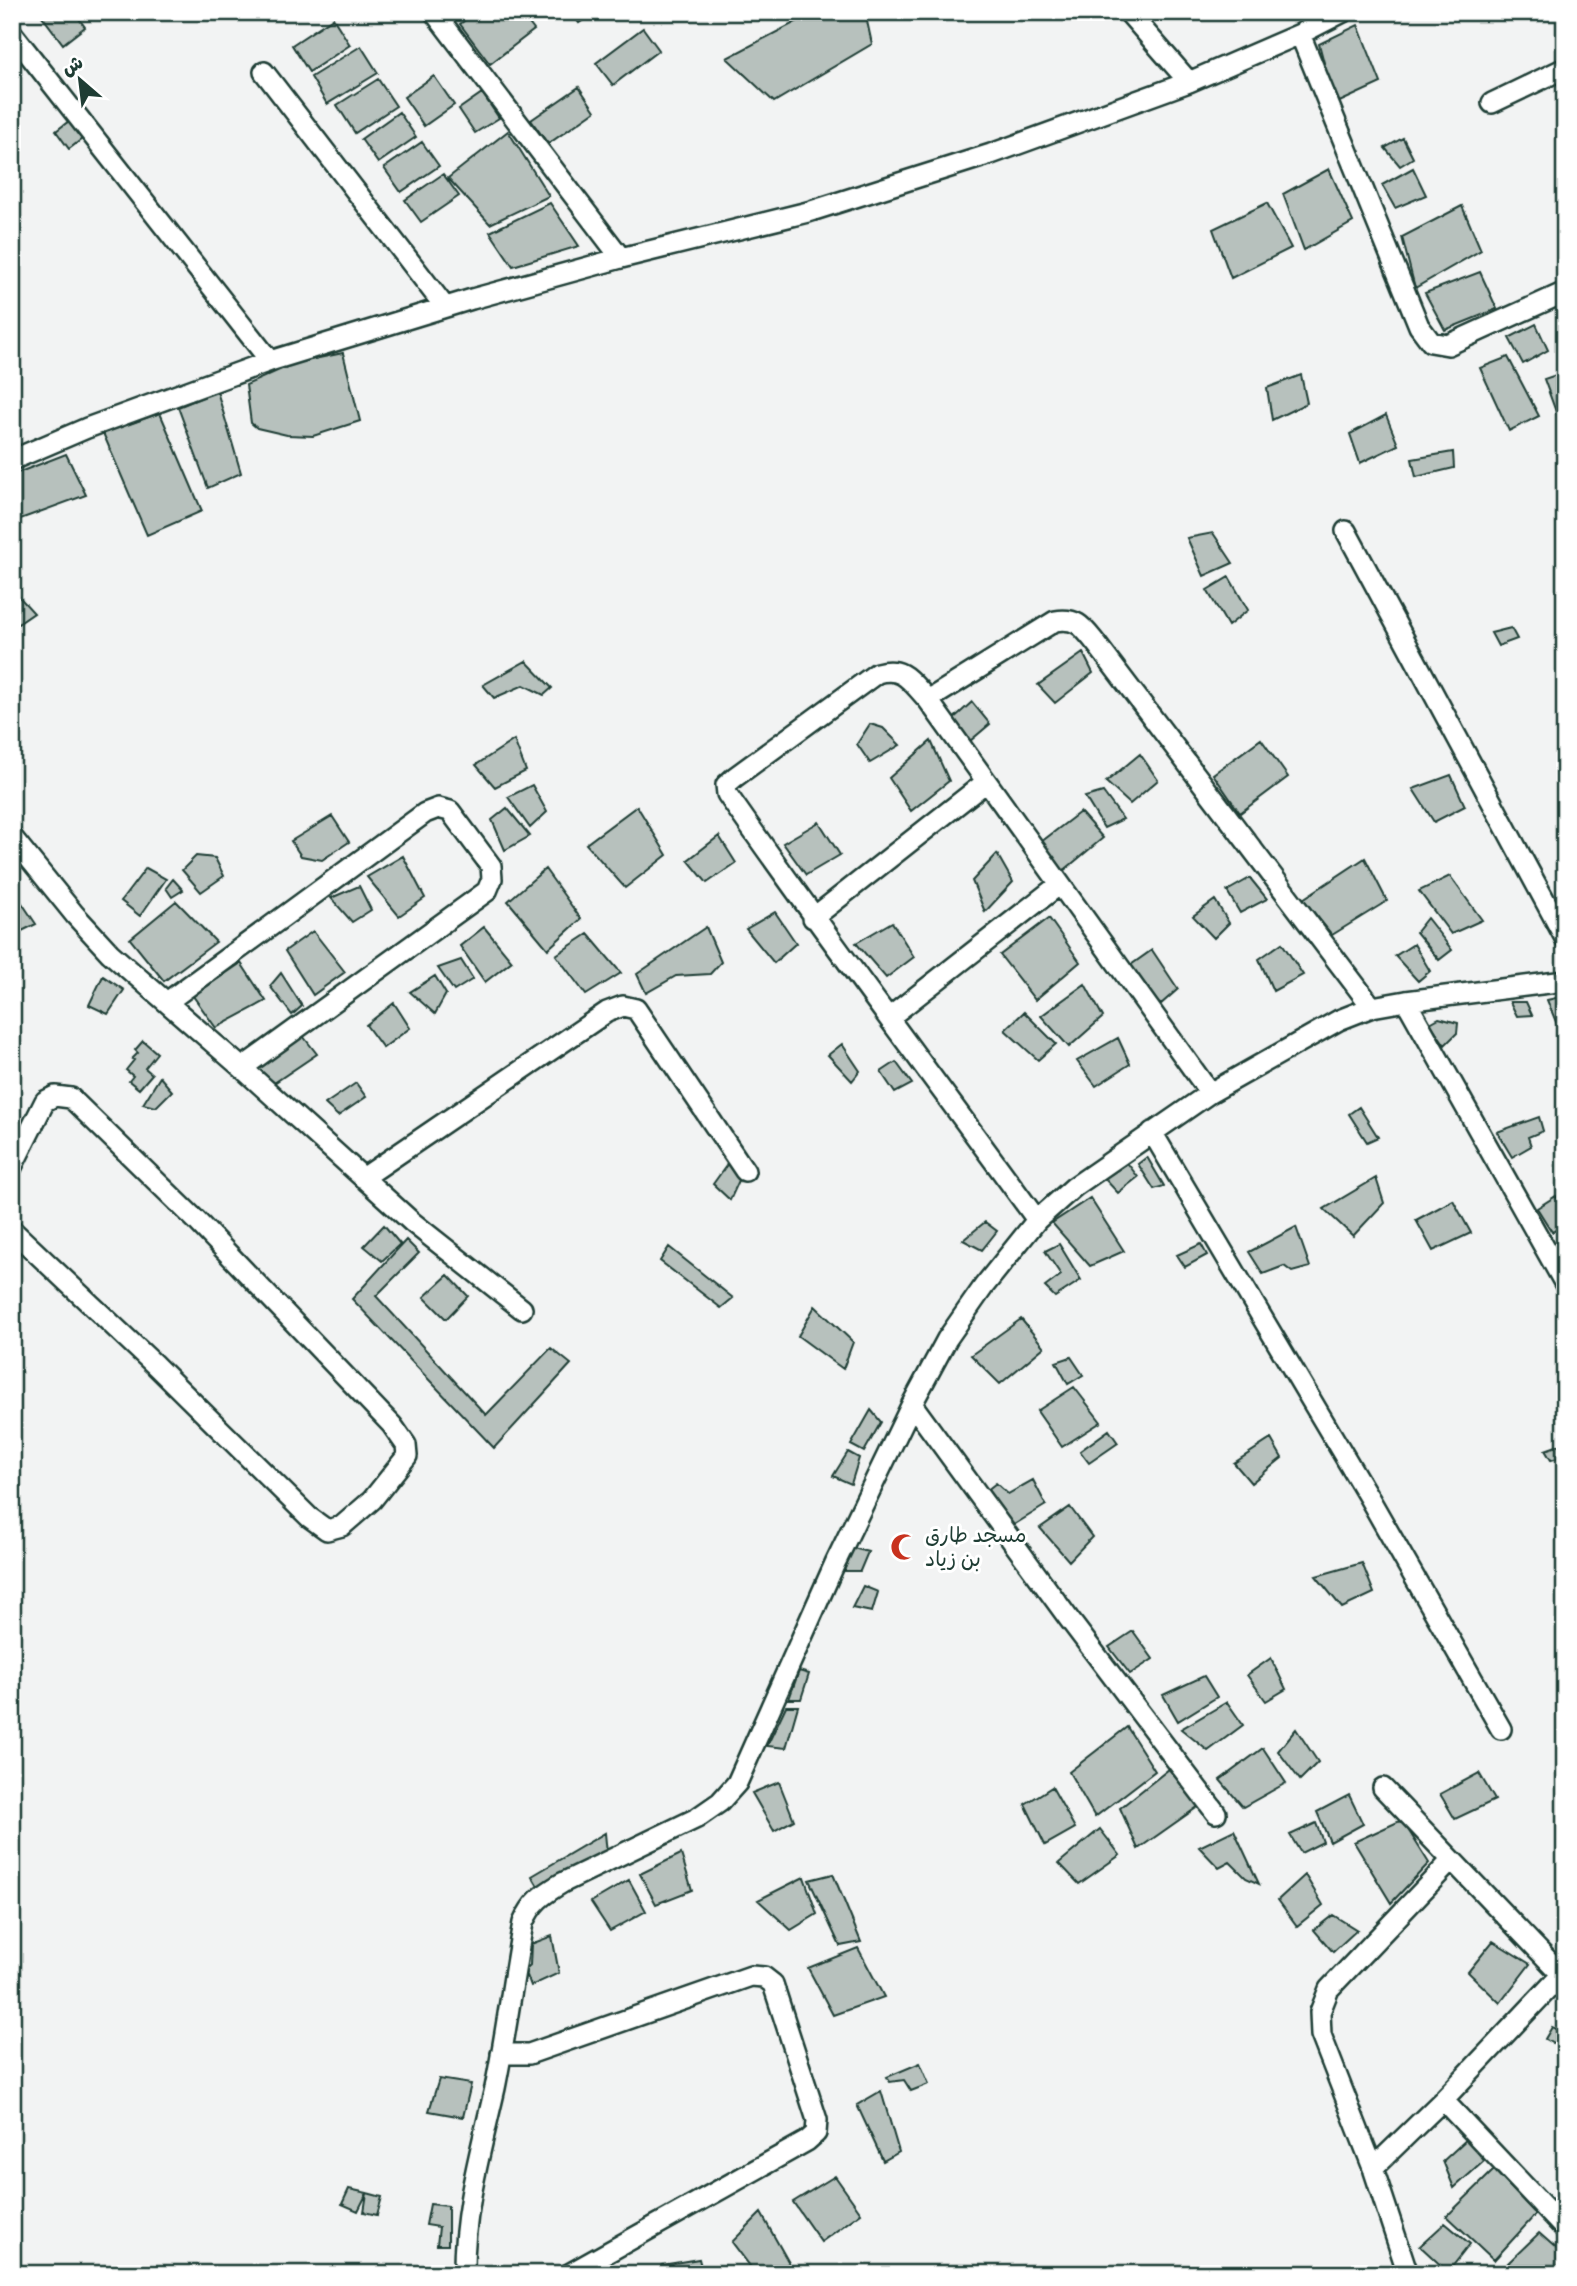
<svg xmlns="http://www.w3.org/2000/svg" width="1577" height="2286" font-family="Pangolin,'Playpen Sans Arabic',sans-serif">
<style>
.building{fill:#b7c1bd;stroke:#1f3d34;stroke-width:2}
.lines{fill:none;stroke-linecap:round;stroke-linejoin:round}
.minor-casing{stroke:#1f3d34;stroke-width:24}
.minor{stroke:#fff;stroke-width:19}
.labels{text-anchor:middle;stroke-width:6;stroke-linejoin:round;paint-order:stroke}
.poi-label{font-size:21px;fill:#1f3d34;stroke:#fff;text-anchor:start}
</style>
<rect width="100%" height="100%" fill="#f2f3f3"/>
<filter id="ink" filterUnits="userSpaceOnUse"><feTurbulence type="fractalNoise" baseFrequency=".0143" numOctaves="2"/><feDisplacementMap in="SourceGraphic" scale="14" xChannelSelector="R" yChannelSelector="G"/><feConvolveMatrix kernelMatrix="1 2 1 2 8 2 1 2 1" color-interpolation-filters="sRGB"/></filter>
<g filter="url(#ink)">
<path class="building" d="M39 12H74L85 27 63 44Z
M476 12H520L534 30 490 64 460 24Z
M571 12H595L579 23Z
M815 12H865L872 44 774 102 727 58Z
M333 18 350 45 309 72 292 45Z
M1358 25 1381 83 1335 104 1319 44Z
M643 28 659 50 613 85 596 63Z
M361 46 378 73 327 104 311 77Z
M434 76 454 105 424 126 404 97Z
M378 79 396 106 355 133 337 105Z
M579 87 595 111 548 144 531 120Z
M482 93 499 118 475 133 459 109Z
M399 112 416 137 378 163 361 139Z
M69 121 82 139 69 149 56 131Z
M508 131 549 196 490 224 448 178Z
M1403 138 1413 158 1400 166 1385 148Z
M422 142 439 166 401 192 384 168Z
M1413 168 1426 195 1395 208 1382 185Z
M1329 169 1353 222 1304 250 1283 194Z
M443 174 459 196 421 222 405 200Z
M550 203 579 246 513 266 490 232Z
M1267 203 1291 248 1231 278 1213 229Z
M1462 206 1481 250 1415 288 1402 237Z
M1480 272 1497 309 1445 330 1425 293Z
M1536 324 1548 350 1523 364 1509 338Z
M343 353 360 421 313 436 287 435 257 428 251 423 246 385 295 363Z
M1508 357 1539 416 1509 431 1480 368Z
M1565 372V419L1559 420 1544 379Z
M1301 375 1307 403 1272 420 1267 388Z
M217 391 241 473 208 488 178 407Z
M160 413 202 511 147 535 103 433Z
M1386 415 1398 445 1360 463 1350 434Z
M1453 452 1454 468 1416 477 1412 459Z
M66 454 86 495 12 522V475Z
M1213 533 1233 563 1204 576 1187 538Z
M1229 577 1248 610 1228 626 1207 590Z
M12 589 34 613 12 628Z
M1511 628 1517 639 1498 646 1491 633Z
M1083 653 1093 673 1055 703 1038 685Z
M526 661 552 688 544 695 524 685 494 698 483 685Z
M972 702 990 724 970 741 952 720Z
M870 724 883 728 900 745 870 763 857 744Z
M1261 739 1288 777 1240 813 1213 774Z
M514 740 526 771 495 787 476 765Z
M931 741 949 781 911 811 889 778Z
M1140 754 1158 780 1130 804 1106 782Z
M1451 775 1465 806 1434 822 1413 789Z
M532 785 547 812 530 828 508 797Z
M1103 792 1123 819 1104 828 1085 797Z
M637 806 667 855 625 888 586 844Z
M507 808 530 836 505 850 492 820Z
M1080 812 1103 838 1062 872 1041 842Z
M332 816 349 842 322 860 301 856 291 841Z
M819 822 840 855 806 875 783 843Z
M719 836 736 863 707 883 688 860Z
M997 854 1013 882 985 912 972 881Z
M196 856 215 858 224 876 201 892 182 870Z
M403 856 425 898 399 916 367 877Z
M1365 858 1387 901 1332 935 1303 899Z
M146 868 166 879 140 916 121 901Z
M545 869 581 919 548 949 508 901Z
M1450 876 1482 920 1451 934 1419 891Z
M1250 878 1267 899 1240 913 1227 891Z
M173 879 183 890 172 897 166 888Z
M359 886 371 910 352 922 331 898Z
M12 888 36 924 12 936Z
M1215 900 1229 923 1214 938 1193 916Z
M176 901 216 942 164 981 130 939Z
M775 912 796 943 774 963 746 929Z
M1049 918 1080 962 1035 1000 1000 955Z
M1427 918 1452 950 1439 960 1416 932Z
M892 922 914 957 886 978 856 943Z
M484 927 512 961 485 982 460 946Z
M706 927 721 962 710 974 676 976 646 993 637 974Z
M313 931 345 972 313 995 285 951Z
M588 934 621 973 586 995 556 955Z
M1282 943 1303 975 1273 991 1259 959Z
M1414 944 1430 971 1418 981 1395 956Z
M1152 950 1178 989 1160 1005 1128 967Z
M461 960 473 979 454 991 438 968Z
M241 963 266 1001 216 1028 193 996Z
M281 973 302 1006 292 1015 270 986Z
M103 976 124 990 108 1014 89 1005Z
M435 976 446 994 435 1014 410 992Z
M1085 984 1103 1017 1069 1047 1041 1016Z
M1565 996V1033L1561 1034 1547 1000Z
M1510 1002H1526L1532 1015 1517 1016Z
M394 1003 410 1028 383 1048 366 1025Z
M1024 1012 1056 1044 1038 1060 1005 1030Z
M1439 1018 1458 1023 1457 1033 1445 1045 1430 1023Z
M303 1036 317 1054 274 1083 252 1069Z
M1118 1038 1130 1064 1096 1086 1077 1061Z
M143 1041 157 1053 145 1068 152 1074 139 1089 129 1081 133 1076 126 1070 134 1060 132 1059 138 1053 135 1050Z
M842 1044 860 1071 852 1081 828 1055Z
M896 1062 912 1084 895 1093 881 1072Z
M160 1077 172 1091 156 1107 143 1104Z
M356 1083 366 1097 338 1116 325 1104Z
M1359 1107 1378 1137 1367 1142 1349 1114Z
M1539 1117 1543 1131 1528 1137 1531 1146 1512 1157 1497 1132Z
M1147 1157 1164 1186 1154 1189 1138 1164Z
M731 1159 741 1176 730 1200 713 1184Z
M1125 1160 1138 1177 1118 1193 1103 1177Z
M1376 1178 1384 1203 1353 1236 1324 1209Z
M1556 1196 1565 1210V1226L1552 1232 1537 1208Z
M1090 1198 1124 1251 1090 1266 1052 1223Z
M1453 1200 1471 1233 1433 1251 1416 1220Z
M985 1222 997 1231 982 1250 963 1240Z
M384 1225 400 1244 382 1261 364 1246Z
M1296 1227 1310 1267 1292 1272 1284 1266 1263 1274 1249 1252Z
M406 1240 419 1253 376 1296 486 1415 551 1348 571 1364 494 1448 352 1299Z
M1059 1244 1081 1280 1055 1297 1045 1287 1061 1275 1045 1251Z
M1201 1244 1207 1255 1185 1267 1177 1255Z
M669 1247 733 1298 721 1308 660 1261Z
M448 1275 468 1296 446 1319 424 1297Z
M815 1306 853 1342 843 1369 798 1336Z
M1021 1319 1044 1347 1000 1384 971 1355Z
M1071 1357 1083 1375 1068 1384 1056 1362Z
M1074 1387 1101 1422 1062 1447 1037 1411Z
M871 1410 881 1422 864 1452 851 1445Z
M1109 1430 1118 1443 1089 1463 1080 1451Z
M1271 1439 1282 1458 1251 1483 1234 1463Z
M1565 1443V1456L1551 1460 1545 1450Z
M848 1452 859 1458 851 1484 833 1476Z
M1033 1480 1046 1505 1012 1526 986 1491 996 1483 1008 1494Z
M1070 1507 1092 1537 1069 1561 1040 1528Z
M853 1548 868 1552 860 1571H844Z
M1362 1563 1374 1593 1342 1608 1316 1576Z
M863 1586 878 1592 872 1612 852 1608Z
M1133 1631 1153 1659 1130 1674 1109 1647Z
M1271 1658 1286 1689 1266 1701 1247 1675Z
M799 1671 809 1674 801 1699H789Z
M1204 1676 1217 1697 1178 1721 1163 1695Z
M1227 1702 1243 1725 1208 1751 1181 1729Z
M786 1706H798L786 1748 767 1746Z
M1127 1727 1155 1771 1095 1817 1069 1772Z
M1296 1729 1318 1762 1300 1780 1278 1751Z
M1263 1748 1286 1783 1243 1807 1220 1780Z
M1169 1769 1199 1806 1138 1849 1120 1808Z
M1479 1773 1495 1800 1455 1819 1440 1794Z
M779 1782 794 1820 774 1831 752 1793Z
M1052 1787 1075 1828 1045 1845 1025 1804Z
M1349 1795 1363 1824 1330 1842 1317 1812Z
M1402 1820 1429 1863 1391 1903 1354 1842Z
M1316 1823 1323 1842 1301 1853 1290 1835Z
M1100 1829 1120 1855 1079 1884 1059 1863Z
M1234 1830 1259 1884 1246 1878 1230 1862 1219 1868 1199 1847Z
M605 1833 607 1854 539 1888 532 1876Z
M681 1854 692 1890 656 1904 640 1874Z
M833 1874 861 1942 840 1946 809 1880Z
M1305 1875 1323 1905 1297 1926 1278 1900Z
M804 1877 817 1914 791 1930 758 1900Z
M629 1880 646 1911 610 1931 591 1902Z
M1333 1915 1357 1930 1333 1952 1314 1930Z
M552 1936 559 1973 531 1986 525 1970 530 1965 531 1944Z
M1493 1941 1530 1964 1500 2003 1468 1972Z
M858 1948 884 1997 833 2015 808 1968Z
M1552 2027 1565 2034 1555 2045 1545 2039Z
M920 2063 929 2084 911 2091 904 2080 890 2082 887 2077Z
M439 2079 471 2084 463 2117 429 2111Z
M881 2091 899 2152 883 2161 857 2105Z
M1468 2138 1484 2161 1454 2188 1443 2161Z
M1494 2170 1536 2214 1494 2260 1447 2216Z
M835 2176 861 2213 821 2242 793 2202Z
M349 2189 367 2193 358 2211 342 2204Z
M367 2193 382 2197 377 2215 364 2212Z
M430 2204 448 2206V2245H437L439 2227 426 2225Z
M761 2213 789 2263 771 2274H756L732 2242Z
M1445 2223 1470 2244 1448 2272 1420 2246Z
M1539 2233 1565 2256V2267L1558 2274H1521L1508 2263Z
M699 2259 703 2274H667L662 2265Z"/>
<g class="lines">
<defs>
<path id="minor" d="M434 12 621 258
M1128 12 1189 82
M12 33 270 361
M1300 34 1419 326 1431 342 1448 345 1563 293
M264 72 445 307
M1492 103 1565 68
M12 460 87 428 270 361 472 299 621 258 808 212 991 154 1189 82 1300 34 1343 12
M1346 531 1565 938
M928 700 1055 621C1079 617 1084 629 1098 646L1372 1007
M12 837 75 915 110 953 242 1068 412 1222 522 1309
M813 918 986 782
M1406 1001 1565 1284
M167 1002 425 813 438 808 450 811 491 866 492 879 487 891 242 1068
M890 1017 1060 884
M1152 1132 1368 1496 1501 1729
M12 1167 45 1101 55 1096 71 1098 196 1220 392 1425 406 1445 407 1456 372 1500 342 1526 327 1530 309 1517 155 1365 12 1230
M363 1178 607 1012 623 1006 636 1009 745 1171
M1037 1220C934 1078 827 938 727 794L726 785 735 777 877 673C904 666 910 681 928 700L1210 1093
M912 1404 1069 1619 1216 1813
M1383 1788 1565 1978
M501 2054H529L751 1976 764 1977 773 1984 817 2120 816 2133 807 2141 569 2274
M1443 2100 1565 2229
M1373 2168 1443 2100 1565 1971
M464 2274C463 2210 481 2150 495 2088 506 2034 513 1978 523 1923 532 1902 542 1895 562 1883L697 1818 720 1802 737 1783 836 1561 912 1404 947 1339 984 1286 1037 1220 1074 1187 1210 1093 1339 1020 1372 1007 1406 1001 1565 981
M1408 2274 1373 2168 1321 2035 1320 2012 1329 1989 1451 1861"/>
</defs>
<use href="#minor" class="minor-casing"/>
<use href="#minor" class="minor"/>
</g>
</g>
<defs>
<symbol id="mosque-bare" viewBox="-9 -9 18 18"><path d="M3.5-4.9A6 6 0 1 0 3.5 4.9A5 5 0 1 1 3.5-4.9Z" fill="#c8321e" stroke="#fff" stroke-width="2.5" paint-order="stroke"/></symbol>
</defs>
<g fill-rule="evenodd">
<use href="#mosque-bare" x="885" y="1528" width="38" height="38"/>
</g>
<g class="labels">
<g class="poi-label">
<text x="925" y="1542">مسجد طارق<tspan x="925" dy="24">بن زياد</tspan></text>
</g>
</g>
<rect width="1577" height="2286" fill="none" stroke="#fff" stroke-width="42"/>
<rect x="21" y="21" width="1535" height="2244" fill="none" stroke="#1f3d34" stroke-width="2.5" filter="url(#ink)"/>
<g transform="translate(80 80) rotate(332)" stroke="#ffffff" stroke-width="5" paint-order="stroke">
<path d="M0-5L12 26L0 18L-12 26Z" fill="#1f3d34"/>
<text y="-10" font-size="19" font-weight="bold" text-anchor="middle" fill="#1f3d34">ش</text>
</g>
</svg>
